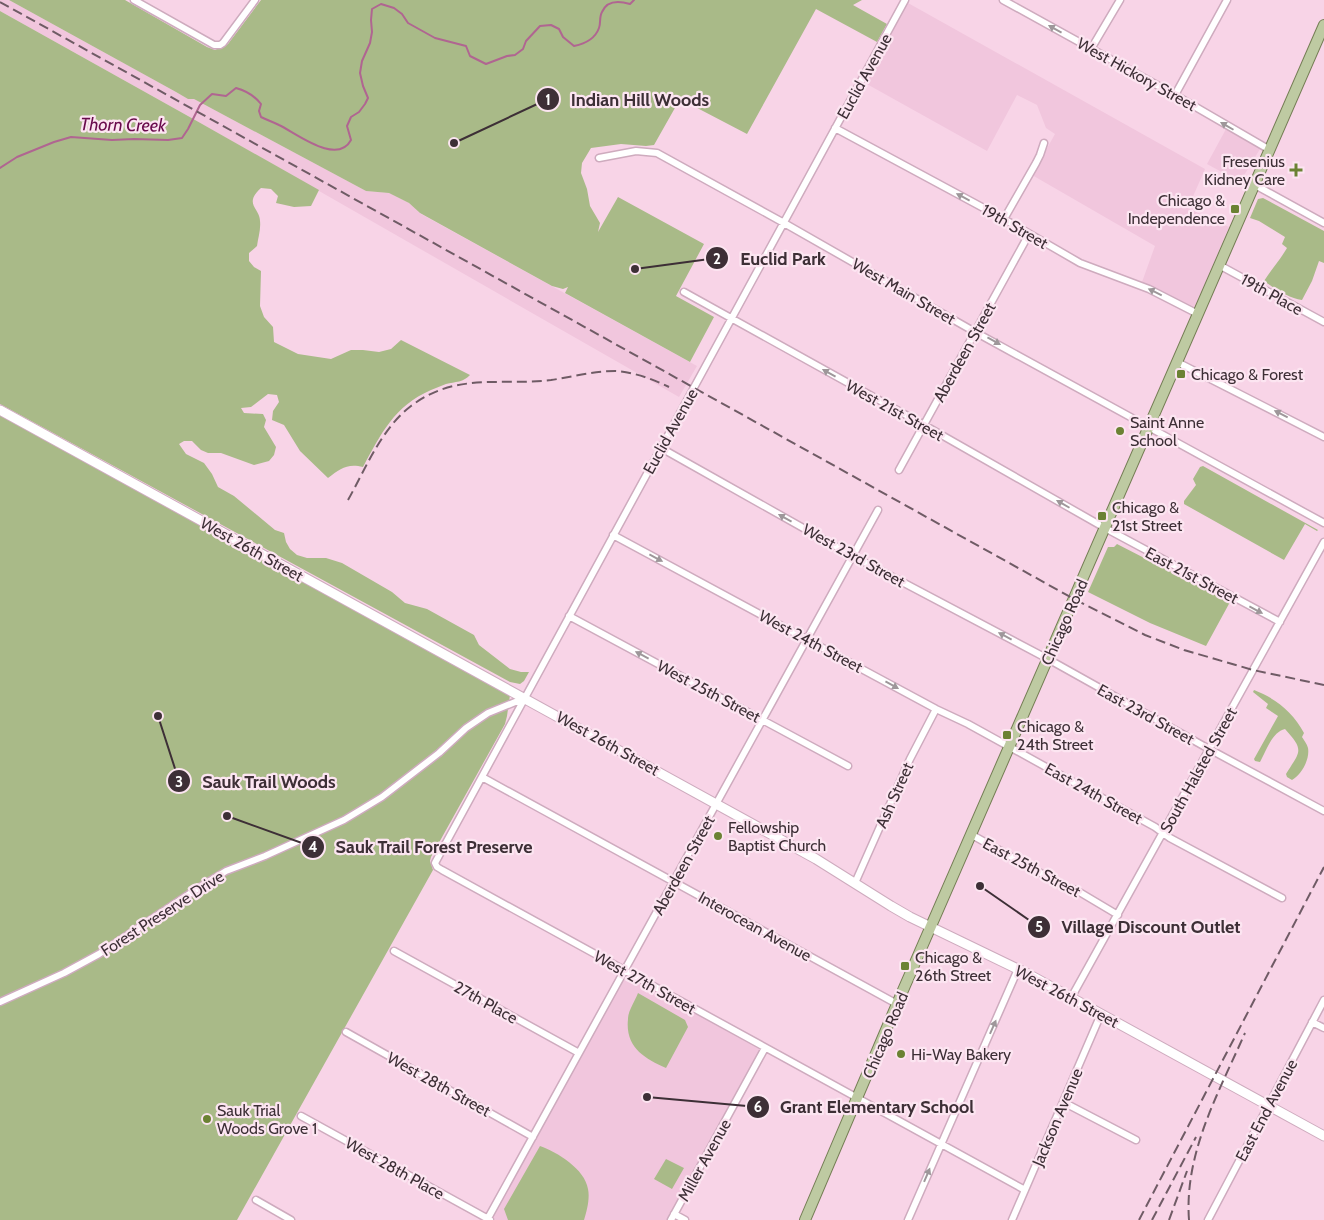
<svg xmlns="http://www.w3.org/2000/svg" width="1324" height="1220" font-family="Cabin,sans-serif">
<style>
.built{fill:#f1c6dd}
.green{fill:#a9ba88}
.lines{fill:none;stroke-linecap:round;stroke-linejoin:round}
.stream{stroke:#b06591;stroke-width:2}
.street-casing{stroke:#ceabbe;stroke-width:9}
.secondary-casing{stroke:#ceabbe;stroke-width:11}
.primary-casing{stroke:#747d54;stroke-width:12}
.street{stroke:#fff;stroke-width:6}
.secondary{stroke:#fff;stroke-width:9}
.primary{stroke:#becaa2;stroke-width:10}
.rail{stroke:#6f5b65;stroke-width:2;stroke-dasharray:10 5;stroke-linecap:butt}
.oneway{fill:#9e979a}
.poi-dot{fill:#6b8233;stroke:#fce5f1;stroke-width:2}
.labels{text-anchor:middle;stroke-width:4.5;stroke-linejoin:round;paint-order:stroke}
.street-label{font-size:16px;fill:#3d2f36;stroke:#fce5f1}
.poi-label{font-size:16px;fill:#3d2f36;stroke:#fce5f1;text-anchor:start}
.water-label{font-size:18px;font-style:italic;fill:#690a4c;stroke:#fce5f1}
.leader{fill:none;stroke:#3d2f36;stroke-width:2}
.callout-dot{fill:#3d2f36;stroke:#fce5f1;stroke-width:2}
.mark-label{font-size:15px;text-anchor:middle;font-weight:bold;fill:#fff}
.callout-label{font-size:18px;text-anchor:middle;font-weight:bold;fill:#3d2f36;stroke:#fce5f1;stroke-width:4.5;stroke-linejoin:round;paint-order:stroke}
</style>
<rect width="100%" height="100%" fill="#f8d4e7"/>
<path class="built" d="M0 0H9L176 92 188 99H194L366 191 389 193 409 203 421 214 697 366 679 397 188 116 0 11Z
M908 3 1205 169 1188 208 1229 227 1195 307 1142 282 1155 246 1032 175 1055 134 1046 128 1037 105 1017 95 987 151 865 83Z
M1226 129 1260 149 1240 182 1207 164Z
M626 975 760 1049 667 1220H496L492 1218Z"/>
<path class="green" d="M9 0H125L207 47 215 50 228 44 261 0H862L853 5 887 24 877 42 816 9 747 134 680 99 654 145 646 146 621 144 591 148 582 163 581 173 587 189 590 206 600 223 598 232 618 197 704 244 676 296 714 317 690 362 565 293 568 287 563 289 552 286 420 213 409 203 389 193 366 191 194 99H188L176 92Z
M0 11 188 116 319 190 311 206 294 207 276 203 278 196 271 189 261 188C243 204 260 208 260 221 261 229 258 238 257 246L249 253V261L254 267 261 271 260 306 264 317 273 327 274 342 298 354 331 359 351 350H363L379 352 391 349 401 340 470 375C464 382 455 382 446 384 441 386 436 388 431 390 394 406 381 434 363 467 347 463 340 469 328 478L300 451 284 425 272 420 273 411 279 402 277 395 268 394 251 407 241 408 244 413 263 414 266 420 264 427 276 447 274 455 269 461 254 465 221 453H208L201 450 192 441H184L179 444 186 454 204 463 212 474 218 487 234 496 275 530 284 533 286 542 290 549 297 555 307 558H326L342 563 392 592 405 603 427 609 474 635 479 645 510 669 521 672H529L524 681 520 684 510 682 0 404Z
M1263 198 1324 231V263L1319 261 1312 281 1302 300C1289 298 1275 289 1264 281 1271 270 1280 260 1287 248L1282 244 1285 237 1259 221 1250 218 1258 199Z
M0 414 510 695 507 716 505 724 431 857 430 861 433 870 237 1220H0Z
M1203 466 1318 530 1317 531 1305 524 1284 560 1184 504V501L1196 485 1193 479 1200 467Z
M1117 544 1230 602 1206 646 1150 623 1088 592 1108 547H1114Z
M1254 690C1275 698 1293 712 1304 733L1302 737C1304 740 1307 744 1308 748 1310 759 1302 774 1292 780L1287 777 1286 774C1300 751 1305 751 1285 729 1272 732 1266 751 1260 762L1255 761 1254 759 1278 716 1266 708 1268 704 1253 692Z
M638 993 685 1020 688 1027 666 1068C644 1058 625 1047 628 1019 628 1011 635 1001 638 993Z
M540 1146C557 1152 585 1169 588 1189 590 1198 587 1211 584 1220H508L504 1209Z
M666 1159 684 1168 672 1189 654 1179Z"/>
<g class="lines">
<path class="stream" d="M0 168 17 157 54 142 71 137 112 140 134 139 168 140 182 138 188 129 200 105 212 94 226 96 236 88C247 91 254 95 261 104L259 111 261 117C267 120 273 122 279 125 296 133 337 166 351 140L347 126 351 117 359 112 365 104 368 98 363 86 360 73 362 61 370 43 372 32 371 20 372 9 381 4 394 8 402 14 408 23 435 38 466 46 470 56 486 64 507 56 515 55 523 49 526 41 540 26 551 25 559 29 563 37 574 46C584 44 595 39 599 28 601 23 599 17 602 12 607 0 620 1 630 4L634 0"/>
<defs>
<path id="street" d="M134 0 214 45H220L223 43 255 0
M905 0 435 863 437 867 442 870 1025 1190
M1003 0 1175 95 1270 150
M1091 49 1120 0
M1175 95 1227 0
M835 128 1004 219 1080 263 1149 289 1198 314
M599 158 636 151 657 153 784 223 975 332 1324 523
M1255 185 1324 223
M1004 219 1036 163 1040 155 1044 143
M1219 265 1324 322
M684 292 924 425 1105 528 1280 622
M1177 362 1324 437
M661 448 853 556 1048 659 1209 749 1324 811
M899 470 1029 234
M613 535 936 709 968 724 1155 827 1170 838 1282 898
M569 616 848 766
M482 777 897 1004
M972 835 1066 887 1076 890 1118 915
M855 883 910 759 936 709
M394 951 579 1053
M1071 998 1324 542
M0 1002 64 973 99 954 200 887 226 871 265 856 344 820 382 797 439 753 466 728 488 713 525 698
M1312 1022 1324 1028
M346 1032 533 1137
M1063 1102 1136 1140
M301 1116 490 1220
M256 1200 291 1220
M674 1214 685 1220
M487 1220 878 510
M671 1220 765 1048
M908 1220 1018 969
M1012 1220 1101 1014
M1208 1220 1324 1000"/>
<path id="secondary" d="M0 410 816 859 891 906 910 917 1028 974 1324 1136"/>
<path id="primary" d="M805 1220 897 1004 1324 25"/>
</defs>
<use href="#street" class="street-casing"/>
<use href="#secondary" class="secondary-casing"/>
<use href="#primary" class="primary-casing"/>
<use href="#street" class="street"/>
<use href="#secondary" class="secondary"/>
<use href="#primary" class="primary"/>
<path class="rail" d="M0 2 1074 599 1145 635 1184 650 1253 670 1324 685
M348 500C366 468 381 429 411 406 456 372 500 386 551 380 572 377 593 371 615 371 634 372 652 379 669 387
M1139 1220 1324 867
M1152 1220 1196 1137
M1169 1220 1187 1171
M1189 1220C1184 1153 1219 1092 1245 1033"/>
</g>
<defs><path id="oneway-solid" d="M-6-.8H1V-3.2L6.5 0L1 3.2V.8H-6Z" transform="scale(1.25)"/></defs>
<g class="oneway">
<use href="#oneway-solid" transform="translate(1055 29) rotate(-151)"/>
<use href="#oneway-solid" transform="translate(1227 126) rotate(-150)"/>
<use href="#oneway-solid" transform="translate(963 197) rotate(-152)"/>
<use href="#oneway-solid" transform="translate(1155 292) rotate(-154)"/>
<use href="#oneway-solid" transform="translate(994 341) rotate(29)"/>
<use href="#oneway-solid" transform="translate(829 373) rotate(-151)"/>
<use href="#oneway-solid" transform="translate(1281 414) rotate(-153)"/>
<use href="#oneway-solid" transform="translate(1063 504) rotate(-150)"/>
<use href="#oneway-solid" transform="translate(785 518) rotate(-151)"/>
<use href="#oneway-solid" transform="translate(656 558) rotate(28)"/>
<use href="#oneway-solid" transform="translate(1256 610) rotate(28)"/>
<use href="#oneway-solid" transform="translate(1005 636) rotate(-152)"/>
<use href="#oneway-solid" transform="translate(642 655) rotate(-152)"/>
<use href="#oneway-solid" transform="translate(892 685) rotate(29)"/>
<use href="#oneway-solid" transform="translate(993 1027) rotate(-66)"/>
<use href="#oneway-solid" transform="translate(927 1175) rotate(-67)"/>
</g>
<g class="poi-dot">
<path d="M1293.5 162.5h5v5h5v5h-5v5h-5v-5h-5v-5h5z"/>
<rect x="1230" y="204" width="10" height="10" rx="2.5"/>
<rect x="1176" y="369" width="10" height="10" rx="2.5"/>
<circle cx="1120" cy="431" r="5"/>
<rect x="1097" y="511" width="10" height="10" rx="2.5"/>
<rect x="1002" y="730" width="10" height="10" rx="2.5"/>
<circle cx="718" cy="836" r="5"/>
<rect x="900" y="961" width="10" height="10" rx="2.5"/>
<circle cx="901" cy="1054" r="5"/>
<circle cx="207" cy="1119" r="5"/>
</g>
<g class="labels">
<g class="street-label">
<text transform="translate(1137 74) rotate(29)" y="6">West Hickory Street</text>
<text transform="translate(864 76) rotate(-61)" y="6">Euclid Avenue</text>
<text transform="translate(1015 226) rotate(30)" y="6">19th Street</text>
<text transform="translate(904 291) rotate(30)" y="6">West Main Street</text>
<text transform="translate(1272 294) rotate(29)" y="6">19th Place</text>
<text transform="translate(964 352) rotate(-61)" y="6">Aberdeen Street</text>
<text transform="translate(895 410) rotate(29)" y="6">West 21st Street</text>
<text transform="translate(670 431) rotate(-61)" y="6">Euclid Avenue</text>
<text transform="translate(252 549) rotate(29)" y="6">West 26th Street</text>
<text transform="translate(854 555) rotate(29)" y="6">West 23rd Street</text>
<text transform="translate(1192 575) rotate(28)" y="6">East 21st Street</text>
<text transform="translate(1064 622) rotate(-66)" y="6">Chicago Road</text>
<text transform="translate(811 641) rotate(28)" y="6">West 24th Street</text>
<text transform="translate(709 691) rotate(28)" y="6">West 25th Street</text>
<text transform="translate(1146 714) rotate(29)" y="6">East 23rd Street</text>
<text transform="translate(608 743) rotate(29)" y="6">West 26th Street</text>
<text transform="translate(1198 770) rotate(-61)" y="6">South Halsted Street</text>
<text transform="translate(1094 793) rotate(29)" y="6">East 24th Street</text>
<text transform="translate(894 795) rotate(-66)" y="6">Ash Street</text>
<text transform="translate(683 865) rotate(-61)" y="6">Aberdeen Street</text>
<text transform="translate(1032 867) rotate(28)" y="6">East 25th Street</text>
<text transform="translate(162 913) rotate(-33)" y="6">Forest Preserve Drive</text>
<text transform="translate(755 926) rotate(29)" y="6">Interocean Avenue</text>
<text transform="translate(645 982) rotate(29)" y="6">West 27th Street</text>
<text transform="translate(1067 996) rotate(28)" y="6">West 26th Street</text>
<text transform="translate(486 1002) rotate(29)" y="6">27th Place</text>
<text transform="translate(885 1035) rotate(-67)" y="6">Chicago Road</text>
<text transform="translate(439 1084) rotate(29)" y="6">West 28th Street</text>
<text transform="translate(1266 1110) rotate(-62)" y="6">East End Avenue</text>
<text transform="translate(1057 1117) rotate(-67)" y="6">Jackson Avenue</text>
<text transform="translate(704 1160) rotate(-61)" y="6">Miller Avenue</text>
<text transform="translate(395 1168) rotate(29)" y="6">West 28th Place</text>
</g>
<g class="poi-label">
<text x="1285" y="167" text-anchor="end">Fresenius<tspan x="1285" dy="18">Kidney Care</tspan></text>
<text x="1225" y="206" text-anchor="end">Chicago &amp;<tspan x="1225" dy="18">Independence</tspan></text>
<text x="1191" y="380">Chicago &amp; Forest</text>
<text x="1130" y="428">Saint Anne<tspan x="1130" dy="18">School</tspan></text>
<text x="1112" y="513">Chicago &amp;<tspan x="1112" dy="18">21st Street</tspan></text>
<text x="1017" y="732">Chicago &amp;<tspan x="1017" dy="18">24th Street</tspan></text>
<text x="728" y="833">Fellowship<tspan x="728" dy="18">Baptist Church</tspan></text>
<text x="915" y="963">Chicago &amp;<tspan x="915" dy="18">26th Street</tspan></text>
<text x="911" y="1060">Hi-Way Bakery</text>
<text x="217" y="1116">Sauk Trial<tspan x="217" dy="18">Woods Grove 1</tspan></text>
</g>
<g class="water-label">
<text transform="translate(123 125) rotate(1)" y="6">Thorn Creek</text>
</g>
</g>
<path class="leader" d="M454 143L548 99M635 269L717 258M158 716L179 781M227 816L313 847M980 886L1039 927M647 1097L758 1107"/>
<g class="callout-dot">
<circle cx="454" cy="143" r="5"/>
<circle cx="635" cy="269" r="5"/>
<circle cx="158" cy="716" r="5"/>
<circle cx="227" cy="816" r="5"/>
<circle cx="980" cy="886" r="5"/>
<circle cx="647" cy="1097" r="5"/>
<circle cx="548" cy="99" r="12"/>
<circle cx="717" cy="258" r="12"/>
<circle cx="179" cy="781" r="12"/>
<circle cx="313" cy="847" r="12"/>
<circle cx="1039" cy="927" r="12"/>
<circle cx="758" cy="1107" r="12"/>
</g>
<g class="mark-label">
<text x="548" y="105">1</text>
<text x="717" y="264">2</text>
<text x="179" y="787">3</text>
<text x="313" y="852">4</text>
<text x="1039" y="932">5</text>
<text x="758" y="1112">6</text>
</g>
<g class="callout-label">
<text x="640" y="106">Indian Hill Woods</text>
<text x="783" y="265">Euclid Park</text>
<text x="269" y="788">Sauk Trail Woods</text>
<text x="434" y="853">Sauk Trail Forest Preserve</text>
<text x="1151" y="933">Village Discount Outlet</text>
<text x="877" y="1113">Grant Elementary School</text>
</g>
</svg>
